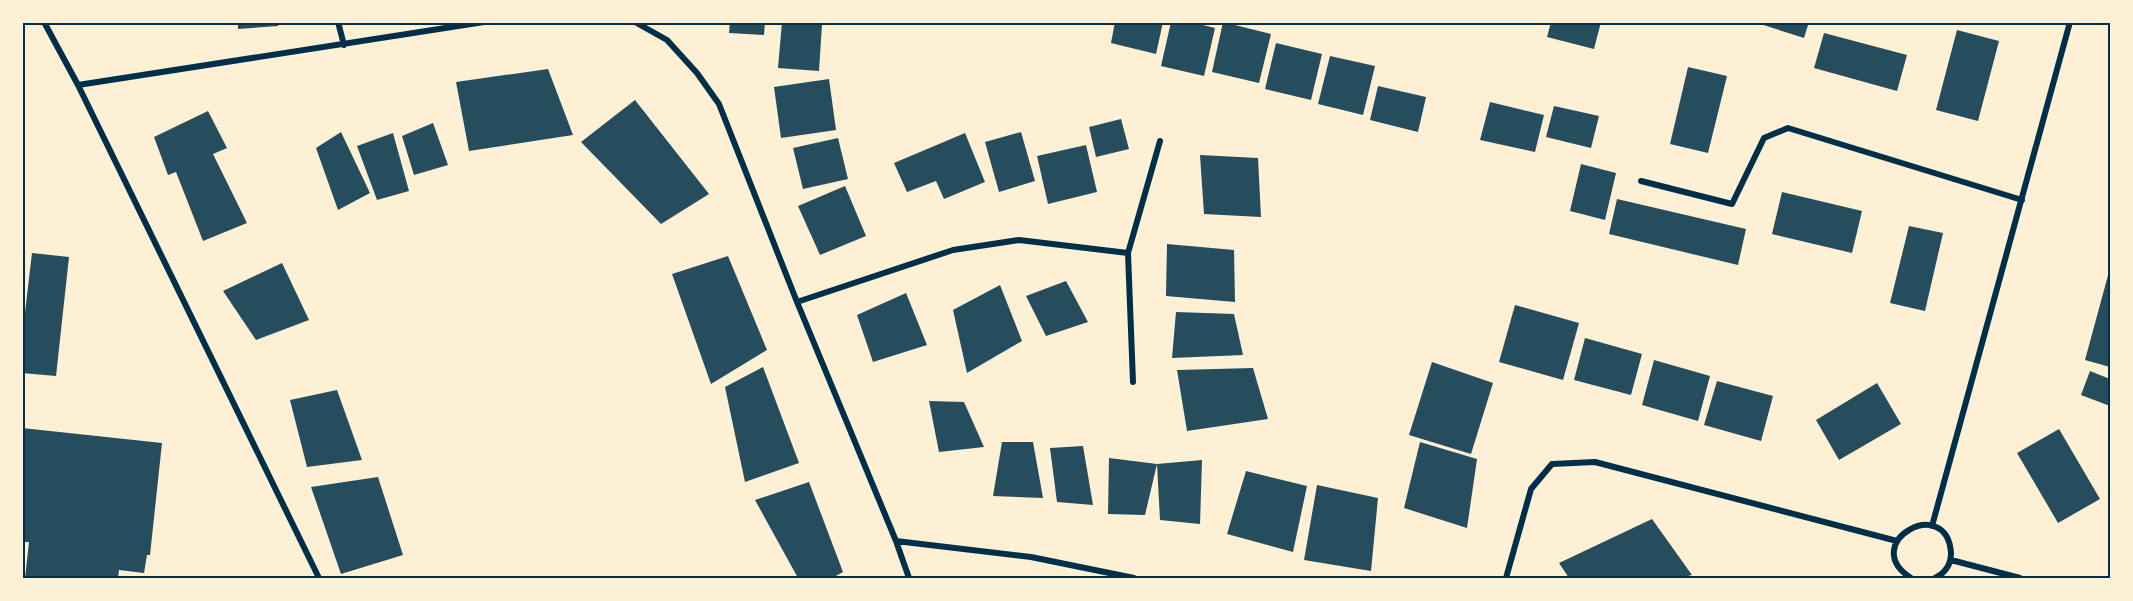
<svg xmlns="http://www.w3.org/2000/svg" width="2133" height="601" font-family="'Exo 2',sans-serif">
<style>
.building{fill:#264d5e}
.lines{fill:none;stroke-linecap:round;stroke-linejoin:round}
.minor{stroke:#003049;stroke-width:6}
.neatline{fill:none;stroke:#003049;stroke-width:2}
</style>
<rect width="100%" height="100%" fill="#fdf0d5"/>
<path class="building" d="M238 22H278V26L238 29Z
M730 22H765L764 35 729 33Z
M782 22 822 24 819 71 778 68Z
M1115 22H1163L1156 54 1111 43Z
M1171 22H1191L1215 28 1204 76 1161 66Z
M1223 22 1271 34 1259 83 1212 72Z
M1551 22H1601L1594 49 1547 37Z
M1754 22H1809L1804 38Z
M1957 30 1999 41 1978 121 1936 110Z
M1824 33 1907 55 1897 91 1814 68Z
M1276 43 1322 54 1311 100 1265 89Z
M1330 56 1375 66 1363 115 1318 104Z
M1688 67 1727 76 1708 153 1670 144Z
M548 69 573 135 469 151 456 82Z
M829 79 836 130 781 138 774 87Z
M1378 86 1426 97 1418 132 1370 120Z
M635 100 709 194 661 224 581 142Z
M1490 102 1544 115 1535 152 1480 140Z
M1554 106 1599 116 1591 148 1546 137Z
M208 111 227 148 213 154 247 223 203 241 176 172 168 175 154 137Z
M1121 119 1129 149 1096 157 1089 127Z
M433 123 448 165 414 175 402 136Z
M341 132 370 193 338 210 316 148Z
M1021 132 1035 181 999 192 985 142Z
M393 133 409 191 377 200 357 146Z
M965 133 985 182 944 199 936 181 907 192 894 163Z
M838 138 848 179 803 189 793 148Z
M1086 145 1097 192 1048 204 1037 156Z
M1200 155 1258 158 1261 217 1204 214Z
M1581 164 1616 173 1605 220 1570 211Z
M845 186 866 236 820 255 798 206Z
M1782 192 1862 211 1852 253 1772 234Z
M1617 199 1746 229 1738 265 1609 234Z
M1909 226 1943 233 1925 311 1890 303Z
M1167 244 1234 250 1235 302 1166 296Z
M32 253 69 257 56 376 22 373V338Z
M728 256 767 350 711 384 672 274Z
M282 263 309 320 256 340 223 291Z
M2110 268V367L2085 360Z
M1066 281 1088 322 1046 336 1026 296Z
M1000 285 1022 341 967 373 953 310Z
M906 293 927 345 873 362 857 315Z
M1515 305 1579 323 1563 380 1499 362Z
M1176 312 1234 314 1243 355 1172 358Z
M1585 338 1642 354 1631 395 1574 380Z
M1654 360 1710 376 1698 421 1642 405Z
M1432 362 1493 383 1471 454 1409 435Z
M763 367 799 463 745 482 725 387Z
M1253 368 1268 419 1187 431 1177 370Z
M2090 371 2110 379V406L2081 395Z
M1717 381 1773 396 1761 441 1704 425Z
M1877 383 1901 424 1839 460 1816 420Z
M337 390 362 460 307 467 290 400Z
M929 401 964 402 984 447 939 452Z
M22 428 162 443 150 555H147L144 573 119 570 118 578H25L29 542H22Z
M2059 429 2100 499 2058 523 2017 453Z
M1002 442H1033L1043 498 993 496Z
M1420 442 1477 459 1467 528 1404 508Z
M1083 446 1093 505 1057 502 1050 448Z
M1109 458 1157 464 1202 460 1200 524 1160 520 1157 464 1145 515 1108 514Z
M1246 471 1307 486 1293 552 1227 534Z
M378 477 403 555 341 574 311 487Z
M809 482 843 572 832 578H798L755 500Z
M1317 485 1378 498 1371 571 1304 560Z
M1652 519 1692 575 1680 578H1569L1559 563Z"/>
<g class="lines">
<path class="minor" d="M44 22 78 85 319 578
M338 22 344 45
M635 22 667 40 697 73 719 104 797 302 896 541 909 578
M78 85 484 22
M1641 181 1732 204 1764 138 1788 128 2022 200
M797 302 953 250 1019 240 1128 253
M1133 382 1128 253 1160 141
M1932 526 2070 22
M896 541 1031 557 1134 578
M1951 560 2020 578
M1506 578 1531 489 1552 464 1595 462 1897 541
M1911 578C1857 543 1947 493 1951 553 1951 565 1945 573 1935 578"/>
</g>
<rect width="2133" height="601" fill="none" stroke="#fdf0d5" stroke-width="48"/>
<rect x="24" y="24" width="2085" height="553" class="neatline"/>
</svg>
